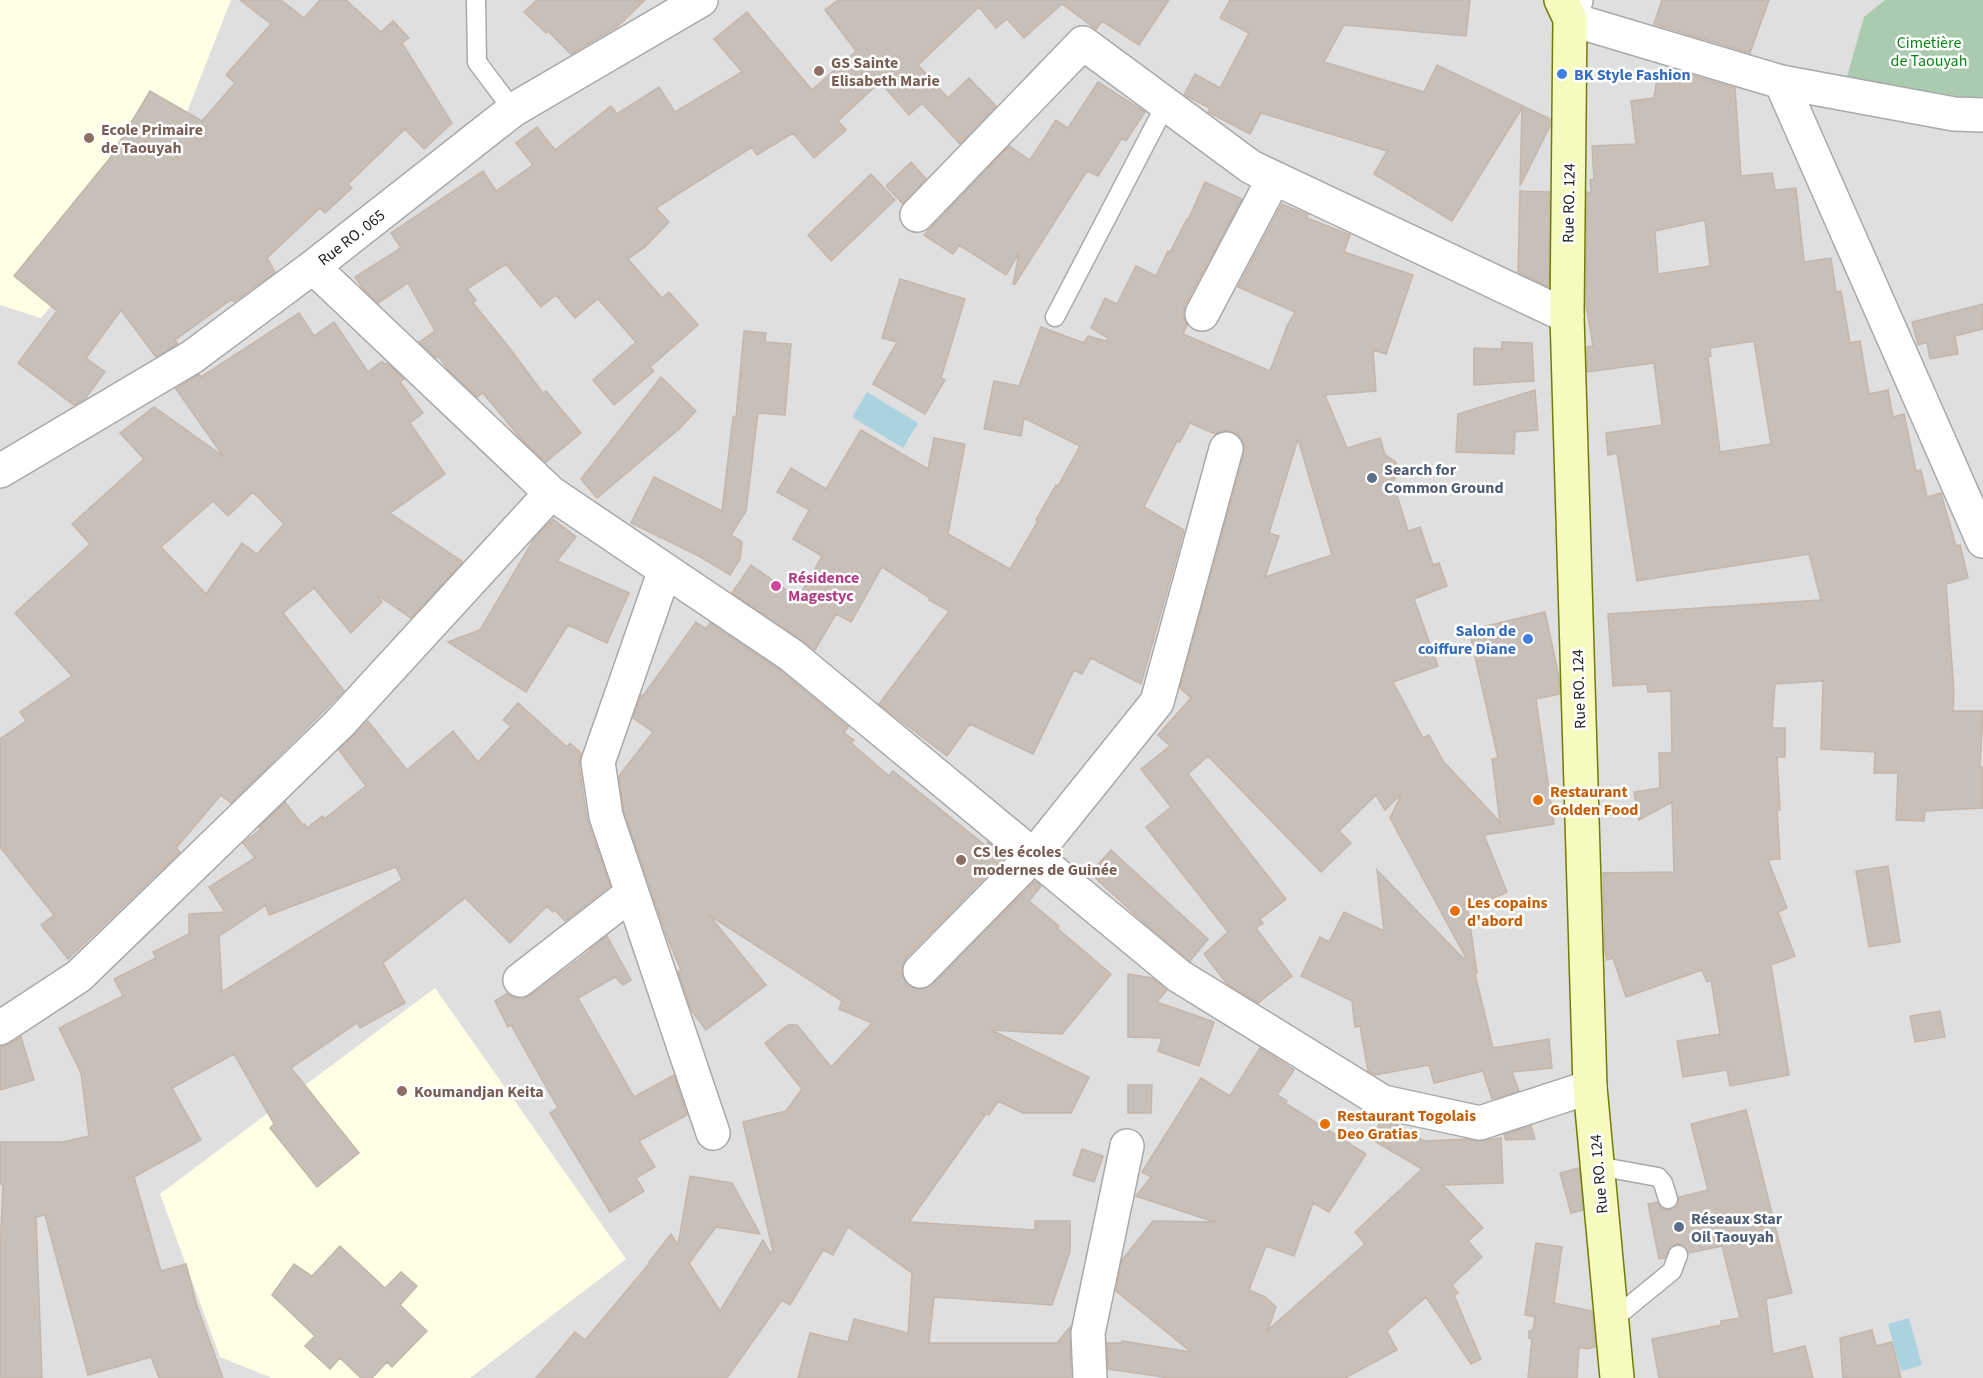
<svg xmlns="http://www.w3.org/2000/svg" width="1983" height="1378" font-family="'Source Sans 3',sans-serif">
<style>
.residential{fill:#e0dfdf}
.education{fill:#ffffe5}
.cemetery{fill:#aacbaf}
.water{fill:#aad3df}
.building{fill:#c7bfb8;stroke:#c4b6ab;stroke-width:1.5;fill-rule:evenodd}
.lines{fill:none;stroke-linecap:round;stroke-linejoin:round}
.lane-casing{stroke:#a9a9a9;stroke-width:21}
.street-casing{stroke:#a9a9a9;stroke-width:36}
.secondary-casing{stroke:#707d05;stroke-width:36}
.lane{stroke:#fff;stroke-width:18}
.street{stroke:#fff;stroke-width:33}
.secondary{stroke:#f7fabf;stroke-width:33}
.education-dot{fill:#8d6e63;stroke:#fff;stroke-width:2}
.shop-dot{fill:#3f7fe0;stroke:#fff;stroke-width:2}
.service-dot{fill:#5c6f8a;stroke:#fff;stroke-width:2}
.hotel-dot{fill:#d1479c;stroke:#fff;stroke-width:2}
.food-dot{fill:#e8710a;stroke:#fff;stroke-width:2}
.labels{text-anchor:middle;stroke-width:5;stroke-linejoin:round;paint-order:stroke}
.park-label{font-size:16px;fill:#0c8416;stroke:#fff}
.education-label{font-size:16px;font-weight:bold;fill:#785e54;stroke:#fff;text-anchor:start}
.shop-label{font-size:16px;font-weight:bold;fill:#366cbe;stroke:#fff;text-anchor:start}
.street-label{font-size:16px;fill:#222;stroke:#fff}
.service-label{font-size:16px;font-weight:bold;fill:#4e5e75;stroke:#fff;text-anchor:start}
.hotel-label{font-size:16px;font-weight:bold;fill:#b23c85;stroke:#fff;text-anchor:start}
.food-label{font-size:16px;font-weight:bold;fill:#c56008;stroke:#fff;text-anchor:start}
</style>
<rect width="100%" height="100%" fill="#f2efe9"/>
<path class="residential" d="M0 0H1983V1378H0Z"/>
<path class="education" d="M0 0H231L163 173 41 318 0 305Z
M435 988 626 1259 470 1378H272L220 1357 160 1194Z"/>
<path class="cemetery" d="M1885 0H1983V107L1844 87 1864 17Z"/>
<path class="water" d="M867 392 918 423 903 448 852 417Z
M1909 1318 1922 1365 1901 1371 1888 1324Z"/>
<path class="building" d="M240 0H281L304 18 320 0H346L381 32 393 21 409 38 402 43 452 123 424 149 405 129 348 184 352 188 325 213 320 208 267 258 275 272 234 302 232 299 175 340 178 344 156 357 121 310 86 358 105 372 85 399 74 405 18 363 57 311 14 276 110 158 150 91 202 121 235 83 226 75 271 24Z
M537 0H645L617 27 571 54 548 31 546 33 524 12Z
M838 0H1169L1139 45 1102 21 1096 29 1062 4 1024 38 1007 19 996 28 979 7 918 65 948 98 969 78 996 106 960 144 922 103 909 115 880 82 838 121 846 130 814 158 793 133 757 155 752 147 656 208 669 222 645 247 628 259 662 298 669 292 698 325 650 367 654 371 614 405 593 380 636 342 598 299 575 318 556 295 541 307 506 264 467 289 476 300 473 303 508 346 543 393 546 391 581 433 546 462 522 440 483 393 477 397 449 371 438 356 436 358 419 342 435 331 408 283 378 303 363 289 355 277 401 248 391 233 483 171 496 191 533 165 516 143 537 127 555 150 611 106 617 114 659 87 675 112 742 72 714 39 747 12 812 90 856 51 825 10Z
M1230 0H1470L1466 36 1344 25 1324 62 1424 92 1437 65 1550 119V126L1520 186 1522 108 1452 221 1374 174 1387 151 1261 113 1250 134 1208 112 1210 108 1184 95 1195 74 1220 88 1249 33 1220 18Z
M1662 0H1769L1750 53 1654 24Z
M1658 70 1687 74 1735 88 1741 176 1772 173 1775 190 1796 188 1804 262 1831 258 1836 292 1841 291 1850 343 1860 341 1869 394 1888 390 1893 417 1904 414 1916 471 1921 470 1927 497 1941 493 1956 546 1960 545 1968 578 1946 584 1954 692 1953 711H1983L1980 767H1983V808L1925 811 1924 821 1896 820 1898 773H1874L1875 752 1821 749 1823 681 1775 684 1772 728H1785V757H1777L1780 810H1777L1780 859 1768 860 1787 908 1778 912 1795 956 1771 965 1789 1075 1730 1086 1727 1070 1683 1077 1677 1041 1720 1034 1711 980 1707 982 1702 970 1626 997 1613 958 1607 960 1605 952 1603 873 1674 872 1672 802 1639 820 1634 792 1660 788 1659 753H1672L1671 691 1648 692 1647 684 1613 686 1608 614 1821 600 1809 554 1637 581 1617 453 1608 455 1606 433 1662 425 1654 363 1587 372V347L1593 346 1586 305 1587 192 1591 193 1590 180 1594 179 1592 146 1636 144 1631 101 1654 98ZM1705 220 1710 266 1658 274 1655 231ZM1754 341 1771 444 1720 452 1708 357 1711 356 1710 348Z
M1098 82 1145 112 1126 141 1122 138 1098 176 1087 171 1015 284H1013L1019 253 1006 275 959 245 953 254 924 235 1009 146 1030 160 1056 120 1068 128Z
M911 162 926 179 903 204 886 186Z
M871 174 895 200 831 261 808 235Z
M1205 182 1242 199 1185 305 1183 315 1187 325 1183 334 1270 371 1287 326 1295 312 1238 287 1282 204 1308 215 1307 218 1350 235 1344 252 1413 275 1386 354 1373 350 1376 391 1325 395 1347 448 1380 438 1385 455 1396 462 1399 470 1393 482 1408 531 1420 527 1433 565 1439 563 1447 586 1414 599 1438 666 1393 682 1423 738 1429 735 1443 761 1500 822 1492 759 1498 758 1469 630 1545 612 1559 677 1560 694 1536 699 1554 824 1484 835 1507 892 1468 910 1477 973 1475 974 1493 1048 1549 1039 1552 1068 1512 1072 1519 1091 1492 1099 1483 1071 1434 1083 1429 1065 1375 1075 1368 1071 1360 1026 1355 1027 1352 1001 1301 976 1320 937 1329 942 1344 912 1384 931 1377 870 1464 959 1466 958 1390 818 1402 793 1385 810 1376 795 1339 831 1351 843 1321 872 1208 756 1188 774 1286 899 1260 919 1263 923 1256 928 1292 976 1258 1003 1227 984 1204 954 1228 932 1146 827 1171 807 1141 769 1170 746 1158 735 1191 698 1180 688 1244 454V444L1239 435 1230 431H1222L1215 434 1190 423 1180 442 1177 441 1144 507 1184 530 1141 684 1091 658 1082 674 1074 670 1033 754 970 724 947 756 879 704 949 611 929 600 930 598 882 567 851 622 836 614 815 650 732 593 751 565 798 598 822 556 793 539 809 510 777 492 791 468 826 489 861 430 928 469 934 438 965 444 948 534 1010 569 1038 521 1036 520 1056 485 1058 486 1080 446 1024 418 1021 436 984 429 994 381 1019 386 1041 327 1084 343 1088 336 1106 341 1108 338 1091 328 1105 298 1117 304 1136 266 1156 276 1168 251 1170 252 1187 219 1188 220ZM1298 439 1332 555 1265 577 1279 536 1269 533Z
M1520 191 1550 192 1549 287 1518 272Z
M900 279 965 299 941 378 945 380 925 414 873 384 897 342 882 338Z
M1983 304V329L1955 336 1958 354 1930 359 1927 342 1918 345 1912 322Z
M299 313 314 336 334 322 368 372 382 361 384 364 387 363 404 379 400 382 423 413 410 423 445 474 390 513 463 562 411 618 377 595 382 602 351 633 314 588 283 613 344 691 231 803 221 795 176 848 180 852 68 959 41 925 54 915 0 847V739L26 721 20 712 72 676 15 613 90 544 72 524 144 459 120 433 154 407 223 456 176 389 199 374 201 377ZM253 492 284 524 257 554 242 543 206 594 161 547 213 501 228 516Z
M744 331 766 333 765 342 791 344 785 415 758 413 746 511 731 535 742 542 740 559 730 575 699 556 631 523 654 477 722 511 733 417H736Z
M1502 342 1532 343 1534 381 1474 385V348L1502 349Z
M661 377 696 411 679 429 597 498 581 479Z
M1535 390 1538 430 1515 432 1514 454 1456 452 1458 414Z
M553 519 576 537 557 561 629 593 607 643 568 625 526 692 448 642 480 630 534 539Z
M696 622 706 629 710 623 780 670 848 727 844 733 854 740 851 743 889 776 893 771 986 846 988 842 1005 857 906 958 902 967V975L907 985 915 989H924L933 984 1035 881 1041 886 1029 901 1059 926 1057 928 1111 974 1062 1034 991 1030 1089 1077 1071 1113H1023L998 1101 989 1115 981 1113 985 1115 909 1222 1035 1230V1221H1070V1252L1052 1305 934 1297 929 1343H1057L1070 1327 1071 1378H798L810 1333 848 1342 854 1319 908 1333 912 1273 848 1227 833 1255 823 1250 790 1305 782 1300 727 1378H536L575 1332 585 1340 649 1264V1262L671 1234 678 1245 690 1176 732 1183 760 1234 716 1227 689 1263 720 1311 763 1240 770 1252 773 1251 743 1122 786 1111 802 1089 765 1043 788 1025H797L831 1067 872 1023 839 1009 842 1001 709 915 766 985 706 1030 691 1010 678 972 681 970 667 937 624 812 619 776 653 732 633 718 641 695 643 696Z
M518 703 567 747 570 743 581 753 579 765 587 819 610 886 565 921 555 910 553 912 547 906 510 943 465 898 383 963 405 1003 360 1028 357 1023 291 1068 359 1153 317 1187 270 1128 274 1124 234 1054 172 1088 201 1140 134 1177 161 1271 186 1264 196 1303 223 1378H159L151 1357 88 1375 45 1215 36 1217 42 1378H0V1252L3 1185 0 1184V1142H62L89 1136 81 1073 59 1028 123 996 114 979 156 958 153 952 189 934V914L225 912 209 887 255 858 243 843 261 829 259 827 285 802 303 825 305 824 307 828 322 816 324 819 366 786 339 750 368 721 407 770 453 731 478 762 511 726 503 720ZM396 867 402 880 222 992 219 936 266 905 269 915Z
M1111 850 1208 939 1190 961 1142 921 1090 873Z
M1888 866 1900 942 1869 947 1856 871Z
M607 936 631 980 623 985 615 977 578 998 634 1097 674 1075 687 1115 639 1141 655 1167 636 1178 644 1191 610 1212 550 1113 558 1108 511 1025 508 1027 495 1001 508 993 513 998 522 999 531 995 591 950 590 949Z
M1128 974 1152 978 1167 990 1157 1002 1214 1022 1199 1066 1158 1051 1162 1038 1128 1037Z
M1940 1011 1945 1037 1915 1042 1910 1016Z
M21 1037 34 1080 0 1090V1047L10 1044Z
M1260 1048 1294 1070 1277 1095 1287 1101 1285 1103 1366 1154 1329 1212 1313 1203 1294 1256 1266 1246 1249 1290 1265 1297 1276 1307 1268 1330 1365 1244 1355 1232 1422 1169 1371 1139 1381 1121 1396 1124 1424 1141 1467 1139 1477 1141 1501 1138 1503 1183 1443 1185 1483 1228 1468 1241 1482 1257 1452 1285 1458 1293 1454 1295 1481 1359 1471 1364 1426 1297 1387 1331 1397 1350 1345 1378H1170L1108 1369 1107 1343H1122V1341L1191 1352 1116 1291 1122 1260 1153 1221 1215 1222 1136 1196 1151 1177 1142 1172 1201 1078 1230 1096Z
M1128 1085H1152L1151 1113H1128Z
M1746 1110 1792 1293 1766 1299 1773 1354 1805 1346 1813 1378H1659L1652 1339 1721 1325V1321L1740 1318 1722 1246 1689 1253 1682 1245 1676 1244 1670 1247 1665 1258 1659 1259 1648 1204 1657 1202 1661 1208 1671 1210 1677 1206 1679 1197 1708 1190 1691 1124Z
M1531 1126 1535 1139 1506 1140 1504 1135Z
M1082 1149 1103 1156 1094 1182 1073 1175Z
M1579 1168 1583 1210 1571 1213 1560 1173Z
M1536 1243 1562 1247 1554 1303 1592 1311 1595 1347 1587 1349 1579 1347 1577 1378H1528L1532 1339 1529 1338V1331L1533 1330 1535 1317 1525 1315Z
M340 1246 385 1288 401 1272 417 1286 400 1305 427 1331 392 1367 387 1362 372 1378H361L340 1358 330 1369 305 1346 315 1336 272 1295 294 1264 312 1276Z
M1872 1330 1876 1346 1892 1342 1901 1378H1843L1840 1338Z"/>
<g class="lines">
<defs>
<path id="lane" d="M476 0 477 62 513 110
M1055 317 1166 104
M1597 1166 1658 1177 1663 1183 1668 1199
M1611 1321 1672 1271 1678 1255"/>
<path id="street" d="M1576 0 1570 19 1781 82 1954 114 1983 115
M1781 82 1983 541
M917 215 1083 43 1251 167 1567 316
M313 267 551 493 791 655 1179 976 1383 1102 1480 1123 1590 1087
M1202 314 1274 178
M0 471 192 357 313 267 513 110 701 0
M665 570 598 762 606 816 713 1133
M920 971 1034 855 1157 702 1226 449
M520 980 632 893
M0 1028 79 976 339 724 551 493
M1090 1378 1088 1333 1127 1146"/>
<path id="secondary" d="M1561 0 1570 19 1567 316 1590 1087 1617 1378"/>
</defs>
<use href="#lane" class="lane-casing"/>
<use href="#street" class="street-casing"/>
<use href="#secondary" class="secondary-casing"/>
<use href="#lane" class="lane"/>
<use href="#street" class="street"/>
<use href="#secondary" class="secondary"/>
</g>
<g class="education-dot">
<circle cx="819" cy="71" r="6"/>
<circle cx="89" cy="138" r="6"/>
<circle cx="961" cy="860" r="6"/>
<circle cx="402" cy="1091" r="6"/>
</g>
<g class="shop-dot">
<circle cx="1562" cy="74" r="6"/>
<circle cx="1528" cy="639" r="6"/>
</g>
<g class="service-dot">
<circle cx="1372" cy="478" r="6"/>
<circle cx="1679" cy="1227" r="6"/>
</g>
<circle class="hotel-dot" cx="776" cy="586" r="6"/>
<g class="food-dot">
<circle cx="1538" cy="800" r="6"/>
<circle cx="1455" cy="911" r="6"/>
<circle cx="1325" cy="1124" r="6"/>
</g>
<g class="labels">
<g class="park-label">
<text x="1929" y="48">Cimetière<tspan x="1929" dy="18">de Taouyah</tspan></text>
</g>
<g class="education-label">
<text x="831" y="68">GS Sainte<tspan x="831" dy="18">Elisabeth Marie</tspan></text>
<text x="101" y="135">Ecole Primaire<tspan x="101" dy="18">de Taouyah</tspan></text>
<text x="973" y="857">CS les écoles<tspan x="973" dy="18">modernes de Guinée</tspan></text>
<text x="414" y="1097">Koumandjan Keita</text>
</g>
<g class="shop-label">
<text x="1574" y="80">BK Style Fashion</text>
<text x="1516" y="636" text-anchor="end">Salon de<tspan x="1516" dy="18">coiffure Diane</tspan></text>
</g>
<g class="street-label">
<text transform="translate(1568 203) rotate(-89)" y="6">Rue RO. 124</text>
<text transform="translate(351 237) rotate(-38)" y="6">Rue RO. 065</text>
<text transform="translate(1578 689) rotate(-92)" y="6">Rue RO. 124</text>
<text transform="translate(1598 1174) rotate(-95)" y="6">Rue RO. 124</text>
</g>
<g class="service-label">
<text x="1384" y="475">Search for<tspan x="1384" dy="18">Common Ground</tspan></text>
<text x="1691" y="1224">Réseaux Star<tspan x="1691" dy="18">Oil Taouyah</tspan></text>
</g>
<g class="hotel-label">
<text x="788" y="583">Résidence<tspan x="788" dy="18">Magestyc</tspan></text>
</g>
<g class="food-label">
<text x="1550" y="797">Restaurant<tspan x="1550" dy="18">Golden Food</tspan></text>
<text x="1467" y="908">Les copains<tspan x="1467" dy="18">d'abord</tspan></text>
<text x="1337" y="1121">Restaurant Togolais<tspan x="1337" dy="18">Deo Gratias</tspan></text>
</g>
</g>
</svg>
